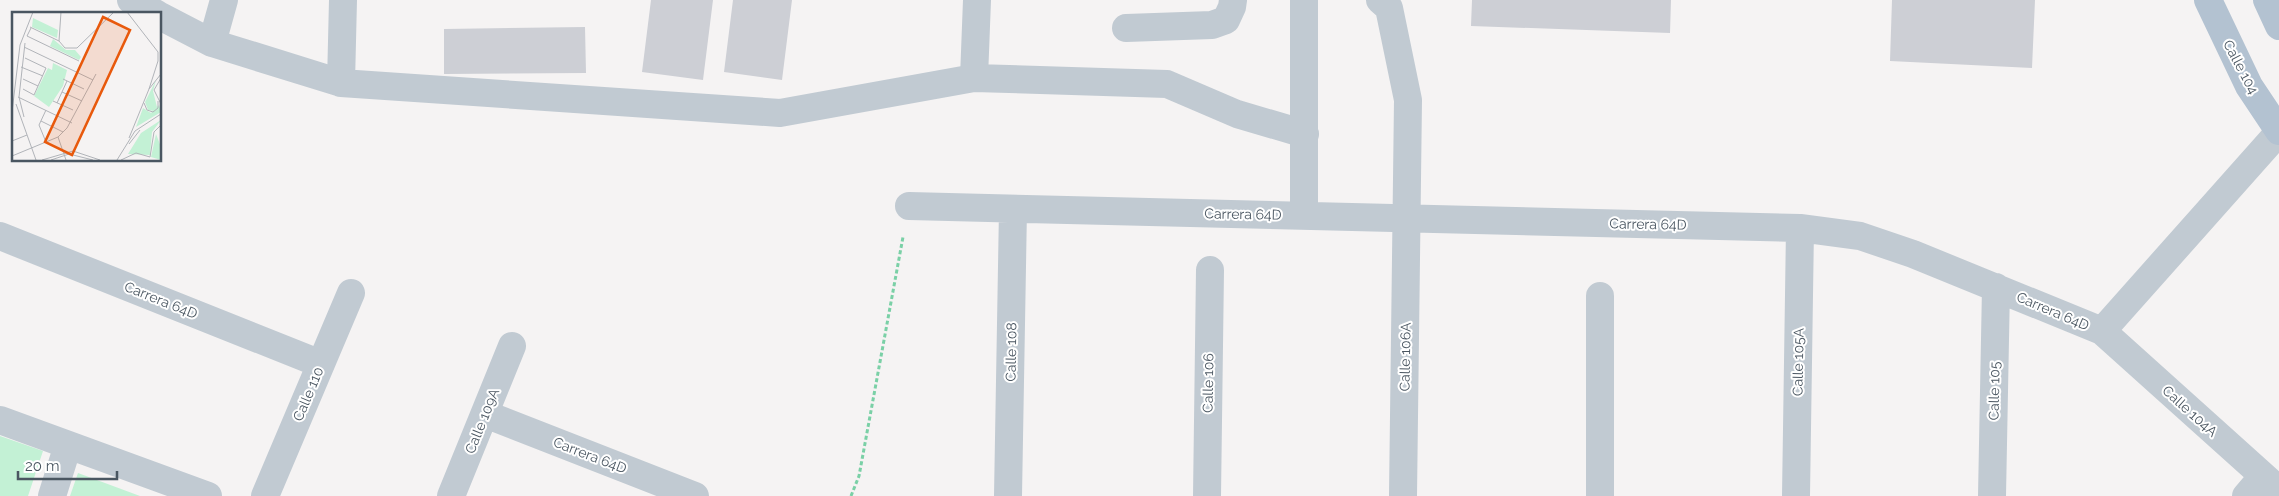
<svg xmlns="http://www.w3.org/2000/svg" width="2279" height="496" font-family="Raleway,sans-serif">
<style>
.green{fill:#c3f1d5}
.building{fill:#cdcfd5}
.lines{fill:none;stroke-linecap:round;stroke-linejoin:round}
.path{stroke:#7ad0a6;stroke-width:3;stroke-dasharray:4 2.5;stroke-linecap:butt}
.minor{stroke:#c1cad2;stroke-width:28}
.major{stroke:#b3c2d1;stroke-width:28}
.labels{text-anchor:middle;stroke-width:4;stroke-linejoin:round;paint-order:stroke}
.street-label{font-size:14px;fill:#4a5661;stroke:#fff}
.inset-road{fill:none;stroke:#b1b4b9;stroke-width:1}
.view{fill:#e8590c;fill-opacity:0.15;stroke:#e8590c;stroke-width:2.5}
.inset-edge{fill:none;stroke:#4a5661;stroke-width:2.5}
</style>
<rect width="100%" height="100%" fill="#f5f3f3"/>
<path class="green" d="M0 436 43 451 28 496H0Z
M78 473 140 496H70Z"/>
<path class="building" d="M651 0H713L703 80 642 72Z
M733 0H792L782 80 724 72Z
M1472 0H1671L1670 33 1471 26Z
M1892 0H2035L2032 68 1890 61Z
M585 27 586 73 444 74V29Z"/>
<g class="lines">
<path class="path" d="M851 496 859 476 903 237"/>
<path class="minor" d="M131 0 157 14
M1304 0V216
M1380 0 1389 8 1408 100 1403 496
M160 16 212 43 341 83 780 113 974 78 1167 84 1237 114 1305 134
M1126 28 1212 25 1226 20 1232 7 1233 0
M212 43 224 0
M974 78 977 0
M341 83 343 0
M909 206 1800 228 1860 236 1913 254 2102 331 2279 490
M0 236 321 364
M1600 296V496
M2102 331 2279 132
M485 414 695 496
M0 420 208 496
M52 496 68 445
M265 496 351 293
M451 496 512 346
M1008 496 1013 209
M1207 496 1210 270
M1796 496 1800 228
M1992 496 1996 287
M2246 496 2263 476"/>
<path class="major" d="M2208 0 2249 86 2279 131
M2267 0 2279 26"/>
</g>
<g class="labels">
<g class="street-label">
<text transform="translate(2241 67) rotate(62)" y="5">Calle 104</text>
<text transform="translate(1243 214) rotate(1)" y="5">Carrera 64D</text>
<text transform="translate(1648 224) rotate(1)" y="5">Carrera 64D</text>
<text transform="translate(161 300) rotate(22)" y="5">Carrera 64D</text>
<text transform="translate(2053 311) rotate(23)" y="5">Carrera 64D</text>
<text transform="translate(1011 352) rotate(-89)" y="5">Calle 108</text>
<text transform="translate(1405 357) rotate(-89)" y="5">Calle 106A</text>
<text transform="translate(1798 362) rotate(-89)" y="5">Calle 105A</text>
<text transform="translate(1208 383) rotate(-89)" y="5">Calle 106</text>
<text transform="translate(1994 391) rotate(-89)" y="5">Calle 105</text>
<text transform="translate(308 394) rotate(-67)" y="5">Calle 110</text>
<text transform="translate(2190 411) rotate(42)" y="5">Calle 104A</text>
<text transform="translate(482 421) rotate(-68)" y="5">Calle 109A</text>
<text transform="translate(590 455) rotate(21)" y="5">Carrera 64D</text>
</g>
</g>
<g transform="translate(12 12)">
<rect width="149" height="149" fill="#f5f3f3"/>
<path d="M21 6 46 18 45 26 20 15ZM41 27 54 38H63L69 45 67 48 38 34ZM41 51 55 58 51 74 37 95 22 84 36 56 40 58ZM144 68 141 79 145 95 142 99 136 98 133 90ZM147 93 149 100 124 115 131 96 139 101ZM149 108 140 120 138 143 116 142 129 121ZM144 122 149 135V148L139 145Z" fill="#c3f1d5"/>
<path class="inset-road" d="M115 0 146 40V49L137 77M18 15 47 29M19 16 15 24 67 49M47 29 53 36H65L102 0M47 29 49 0M12 35 81 68M9 55 31 64M149 66 142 78 149 92M11 67 26 74M51 67 72 77M11 77 22 83 34 56 13 46M50 80 70 89M6 85 60 111M41 89 61 98M45 91 55 69M132 91 135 98 141 100 146 96V89M4 92 24 148M34 98 27 113 34 130M0 100 8 33 21 0M12 105 7 85 13 31M29 109 51 120M46 125 54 148M117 126 137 77 149 62M0 129 15 123M117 132 128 118M0 144 46 125 55 116 84 62M30 148 61 139 88 148M39 148 57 142 81 148M105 148 123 119 149 102M109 148 124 141 138 145 142 120 149 113"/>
<path class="view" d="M91 5 118 18 60 143 33 130Z"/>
<rect width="149" height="149" class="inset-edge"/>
</g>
<path d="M18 471v8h99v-8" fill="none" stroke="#4a5661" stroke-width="2.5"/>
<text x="25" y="471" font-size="15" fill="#4a5661" stroke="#ffffff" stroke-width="4" paint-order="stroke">20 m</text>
</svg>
